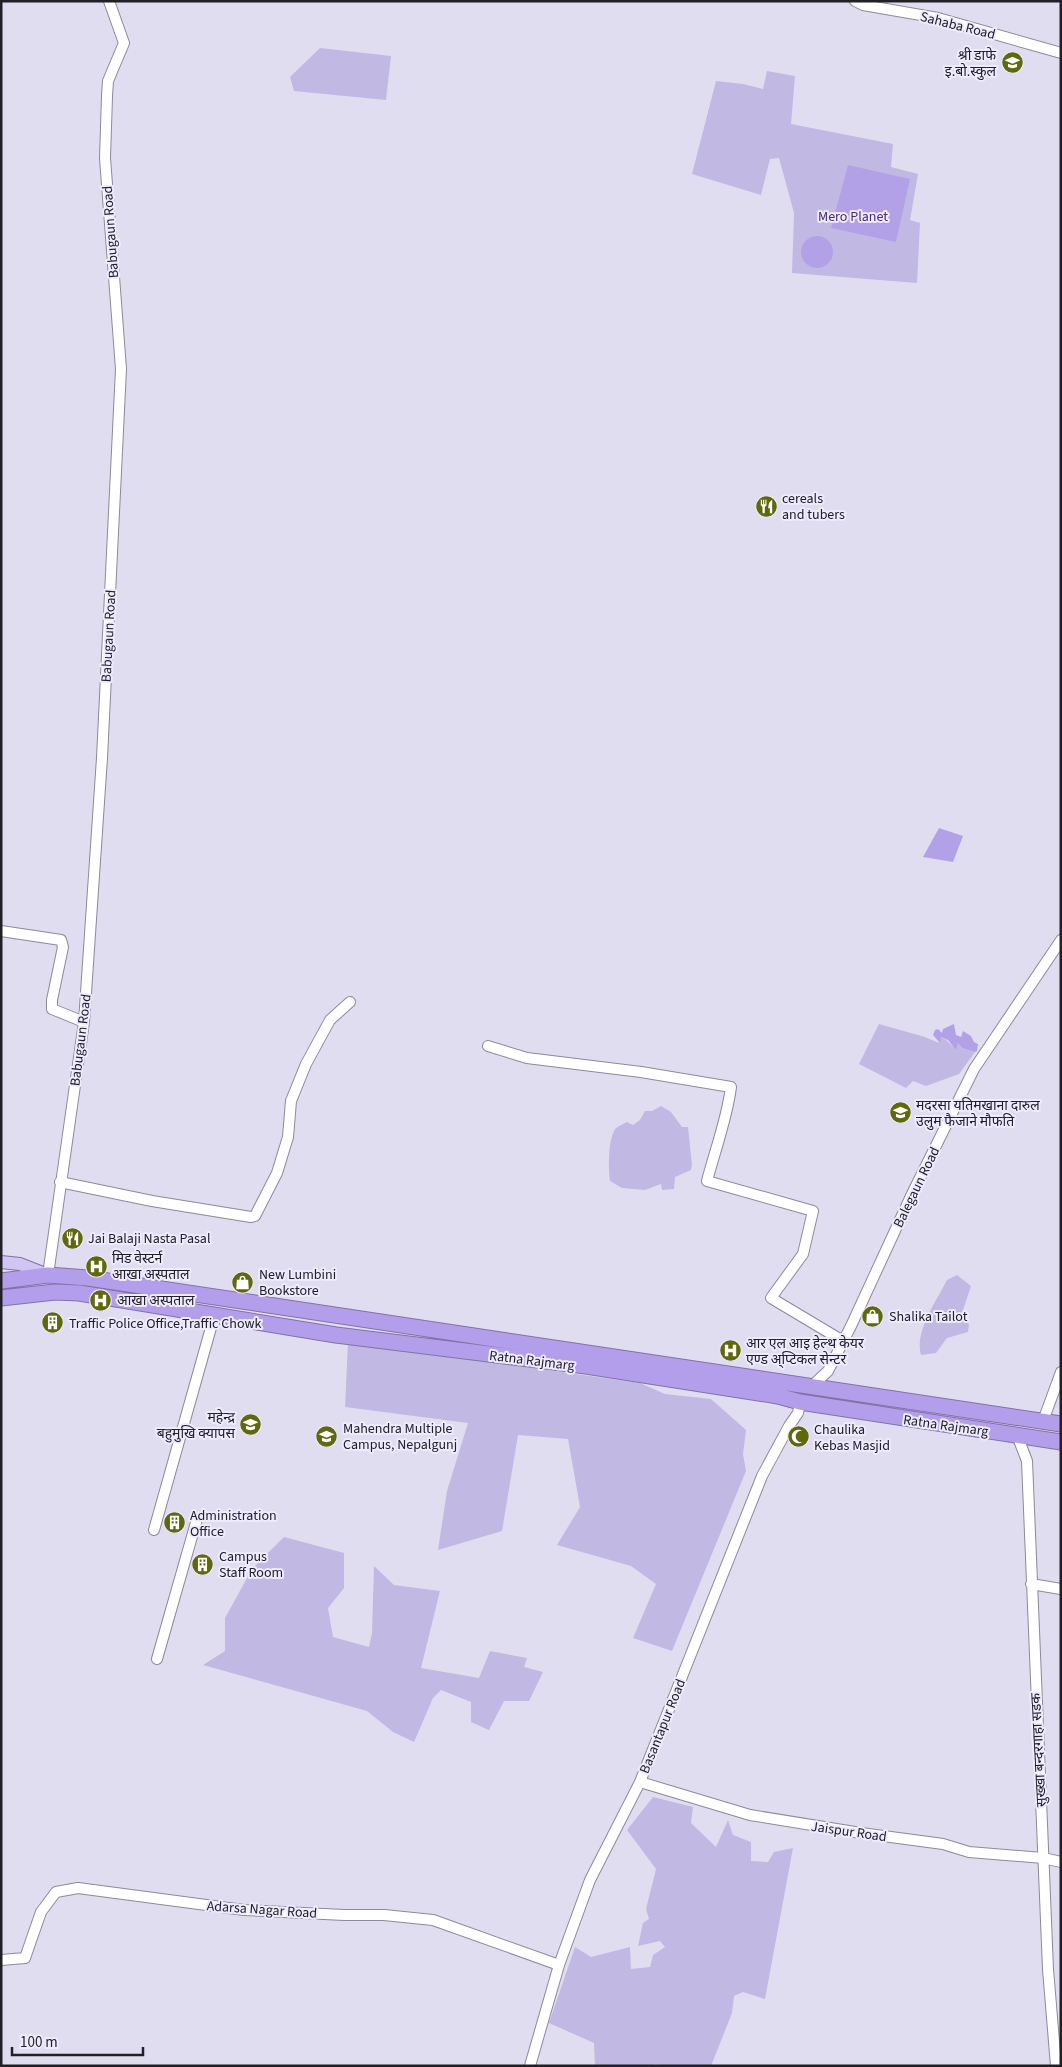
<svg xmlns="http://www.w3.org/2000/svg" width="1062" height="2067" font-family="'Source Sans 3','Noto Sans Devanagari',sans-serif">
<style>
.green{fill:#c2b8e4}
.water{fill:#b3a1e7}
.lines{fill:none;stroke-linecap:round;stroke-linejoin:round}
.minor-casing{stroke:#8d899b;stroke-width:12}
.major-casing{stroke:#8072a6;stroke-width:14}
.highway-casing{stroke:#8072a6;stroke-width:17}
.minor{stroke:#fff;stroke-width:10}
.major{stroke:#d1c5f3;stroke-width:12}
.highway{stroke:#b39eeb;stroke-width:15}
.labels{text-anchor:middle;stroke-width:4;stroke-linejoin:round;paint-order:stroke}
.street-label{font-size:14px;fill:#212027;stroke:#eeeaff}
.poi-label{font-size:14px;fill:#212027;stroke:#eeeaff;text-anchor:start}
.park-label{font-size:14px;fill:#482b7c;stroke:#eeeaff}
</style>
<rect width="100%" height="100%" fill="#e1ddf1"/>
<path class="green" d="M320 48 391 56 386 100 294 91 290 77Z
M767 71 795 76 791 124 893 144 891 167 918 174 910 220 920 223 917 283 792 273 794 213 779 158 770 159 761 195 692 174 716 81 743 84 763 89Z
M879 1024 925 1037 939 1043 941 1037C948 1040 950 1045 956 1049L958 1043 962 1048 975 1052 959 1074 926 1086 913 1081 906 1088 859 1064Z
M661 1106 671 1112 682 1127H688L692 1165 691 1170 675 1177 674 1189 662 1190 661 1184 645 1190 622 1188 610 1181C608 1169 608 1137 616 1128 619 1126 623 1124 627 1122L633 1125 640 1120 645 1111H652Z
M957 1275 971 1286 963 1310 969 1325 968 1332 947 1338 936 1353 921 1355C914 1332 937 1300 947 1280Z
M348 1342 640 1383 665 1394 711 1399 746 1430 743 1454 746 1471 672 1651 633 1638 656 1584 631 1566 557 1545 580 1507 568 1439 518 1435 502 1531 438 1550 447 1491 468 1423 345 1407Z
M284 1537 344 1553V1588L328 1608 333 1637 369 1647 372 1633 374 1566 394 1585 440 1591 421 1668 479 1678 490 1651 527 1658 524 1667 543 1672 529 1701H504L489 1730 471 1722V1702L441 1690 433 1698 414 1742 393 1732 367 1711 203 1665 225 1651V1618L252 1569Z
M653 1797 693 1807 691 1823 716 1847 728 1820 733 1835 751 1842V1861L768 1862 774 1852 793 1848 765 1999 743 1992 734 1996 732 2013 711 2066H667L654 2064 653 2066H595L594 2043 549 2023 575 1947 591 1957 630 1947 631 1969 650 1967 653 1955 665 1947 660 1941 638 1946 643 1923 649 1919 646 1909 656 1869 627 1830Z"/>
<path class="water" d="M848 165 910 179 896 242 831 228Z
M801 252a16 16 0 1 1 32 0a16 16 0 1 1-32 0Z
M939 828 963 836 953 862 923 857Z
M954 1024 956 1035 961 1037 963 1031 971 1036 974 1042 978 1044 977 1051 975 1052 962 1048 958 1043 956 1050 948 1040 941 1037 940 1043 933 1035 935 1030 938 1029 942 1033 943 1029Z"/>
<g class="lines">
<defs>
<path id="minor" d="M855 1 863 5 938 18 1061 53
M1 931 61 940 63 947 52 1000V1009L84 1022
M488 1046 527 1058 641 1072 731 1087C727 1119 715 1150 707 1181L813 1211 803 1254 771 1298 843 1341
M60 1182 152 1201 251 1217 255 1216 277 1173 288 1137 291 1101 306 1064 330 1020 350 1002
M48 1275 84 1022 102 758 121 369 105 158 107 96 108 81 124 43 109 1
M812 1386 828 1371 851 1326 911 1196 974 1069 1061 940
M1043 1421 1061 1372
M1017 1435 1027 1461 1048 1969 1056 2066
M154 1530 214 1317 207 1315
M1031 1584 1061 1589
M157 1659 197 1519
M640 1782 750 1815 861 1833 943 1844 969 1852 1043 1858 1061 1862
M1 1960 25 1958 41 1912 56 1892 78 1888 244 1910 344 1915H384L433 1920 559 1965
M530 2066 559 1965 590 1880 640 1782 762 1476 789 1426 798 1413 800 1402"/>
<path id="major" d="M1 1262 20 1264 48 1275"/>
<path id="highway" d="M1 1281 48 1275 88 1278 1061 1424
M1 1298 55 1292 79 1293 336 1335 586 1366 778 1396 800 1402 1061 1442"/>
</defs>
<use href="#minor" class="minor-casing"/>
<use href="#major" class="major-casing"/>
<use href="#highway" class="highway-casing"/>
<use href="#minor" class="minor"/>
<use href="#major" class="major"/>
<use href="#highway" class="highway"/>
</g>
<defs>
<symbol id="school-disc" viewBox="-11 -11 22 22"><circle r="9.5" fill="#5f680b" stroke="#eeeaff"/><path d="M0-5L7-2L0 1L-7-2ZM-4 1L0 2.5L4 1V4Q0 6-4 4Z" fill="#fff"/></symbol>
<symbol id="restaurant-disc" viewBox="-11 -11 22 22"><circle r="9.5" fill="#5f680b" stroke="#eeeaff"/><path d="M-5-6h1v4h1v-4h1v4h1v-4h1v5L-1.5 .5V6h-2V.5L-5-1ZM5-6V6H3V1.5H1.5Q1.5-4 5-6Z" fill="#fff"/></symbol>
<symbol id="hospital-disc" viewBox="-11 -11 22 22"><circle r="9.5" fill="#5f680b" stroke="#eeeaff"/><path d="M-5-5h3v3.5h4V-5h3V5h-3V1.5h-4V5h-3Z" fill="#fff"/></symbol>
<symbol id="shop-disc" viewBox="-11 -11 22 22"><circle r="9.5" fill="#5f680b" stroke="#eeeaff"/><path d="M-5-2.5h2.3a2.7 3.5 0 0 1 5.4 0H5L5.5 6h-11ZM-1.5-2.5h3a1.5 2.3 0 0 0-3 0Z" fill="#fff"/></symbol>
<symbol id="building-disc" viewBox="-11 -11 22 22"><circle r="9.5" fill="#5f680b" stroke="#eeeaff"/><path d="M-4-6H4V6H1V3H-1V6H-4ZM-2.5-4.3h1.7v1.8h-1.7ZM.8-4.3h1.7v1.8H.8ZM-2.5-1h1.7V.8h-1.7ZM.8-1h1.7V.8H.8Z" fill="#fff"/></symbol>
<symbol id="university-disc" viewBox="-11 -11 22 22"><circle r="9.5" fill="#5f680b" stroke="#eeeaff"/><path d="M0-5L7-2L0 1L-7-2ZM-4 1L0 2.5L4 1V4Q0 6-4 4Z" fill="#fff"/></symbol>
<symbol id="mosque-disc" viewBox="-11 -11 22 22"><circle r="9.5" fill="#5f680b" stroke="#eeeaff"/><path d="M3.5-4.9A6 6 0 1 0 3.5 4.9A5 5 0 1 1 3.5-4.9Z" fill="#fff"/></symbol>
</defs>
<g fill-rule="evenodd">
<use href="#school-disc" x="1000" y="50" width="25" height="25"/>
<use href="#restaurant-disc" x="754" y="494" width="25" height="25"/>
<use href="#school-disc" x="888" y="1100" width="25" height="25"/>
<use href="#restaurant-disc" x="60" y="1226" width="25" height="25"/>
<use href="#hospital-disc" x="84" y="1254" width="25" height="25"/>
<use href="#shop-disc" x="230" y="1270" width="25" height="25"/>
<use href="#hospital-disc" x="88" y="1288" width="25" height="25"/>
<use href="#shop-disc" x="860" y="1304" width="25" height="25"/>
<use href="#building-disc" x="40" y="1310" width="25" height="25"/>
<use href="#hospital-disc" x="718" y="1338" width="25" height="25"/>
<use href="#university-disc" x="238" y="1412" width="25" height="25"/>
<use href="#university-disc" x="314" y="1424" width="25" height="25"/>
<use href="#mosque-disc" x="786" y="1424" width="25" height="25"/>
<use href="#building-disc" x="162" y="1510" width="25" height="25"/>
<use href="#building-disc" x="190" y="1552" width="25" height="25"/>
</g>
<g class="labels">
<g class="street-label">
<text transform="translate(958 25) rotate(14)" y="5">Sahaba Road</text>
<text transform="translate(110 232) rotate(-94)" y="5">Babugaun Road</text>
<text transform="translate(108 636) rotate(-87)" y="5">Babugaun Road</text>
<text transform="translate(80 1040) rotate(-83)" y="5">Babugaun Road</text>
<text transform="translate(916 1187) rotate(-64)" y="5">Balegaun Road</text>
<text transform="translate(532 1360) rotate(7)" y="5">Ratna Rajmarg</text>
<text transform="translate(946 1425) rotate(8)" y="5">Ratna Rajmarg</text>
<text transform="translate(662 1726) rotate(-68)" y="5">Basantapur Road</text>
<text transform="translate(1038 1750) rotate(-93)" y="5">सुख्खा बन्दरगाहा सडक</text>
<text transform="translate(849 1831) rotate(8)" y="5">Jaispur Road</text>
<text transform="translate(262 1909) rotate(4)" y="5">Adarsa Nagar Road</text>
</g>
<g class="poi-label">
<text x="996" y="60" text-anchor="end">श्री डाफे<tspan x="996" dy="16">इ.बाे.स्कुल</tspan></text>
<text x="782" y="503">cereals<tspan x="782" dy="16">and tubers</tspan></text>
<text x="916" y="1110">मदरसा यतिमखाना दारुल<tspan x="916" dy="16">उलुम फैजाने माैफति</tspan></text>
<text x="88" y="1243">Jai Balaji Nasta Pasal</text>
<text x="112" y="1263">मिड वेस्टर्न<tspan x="112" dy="16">आखा अस्पताल</tspan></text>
<text x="259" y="1279">New Lumbini<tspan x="259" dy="16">Bookstore</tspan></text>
<text x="117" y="1305">आखा अस्पताल</text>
<text x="889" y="1321">Shalika Tailot</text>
<text x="69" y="1328">Traffic Police Office,Traffic Chowk</text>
<text x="746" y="1348">आर एल आइ हेल्थ केयर<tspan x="746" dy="16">एण्ड अ्प्टिकल सेन्टर</tspan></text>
<text x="235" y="1422" text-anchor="end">महेन्द्र<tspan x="235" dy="16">बहुमुखि क्यापस</tspan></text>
<text x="343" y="1433">Mahendra Multiple<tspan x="343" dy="16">Campus, Nepalgunj</tspan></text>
<text x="814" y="1434">Chaulika<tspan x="814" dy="16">Kebas Masjid</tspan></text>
<text x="190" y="1520">Administration<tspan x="190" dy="16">Office</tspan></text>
<text x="219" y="1561">Campus<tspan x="219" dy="16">Staff Room</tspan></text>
</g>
<g class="park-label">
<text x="853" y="221">Mero Planet</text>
</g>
</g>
<rect width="1062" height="2067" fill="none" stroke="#212027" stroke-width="5"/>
<path d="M12 2047v8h131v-8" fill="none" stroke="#212027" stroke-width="2.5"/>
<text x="20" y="2047" font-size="15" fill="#212027" stroke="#eeeaff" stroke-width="4" paint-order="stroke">100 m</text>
</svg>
